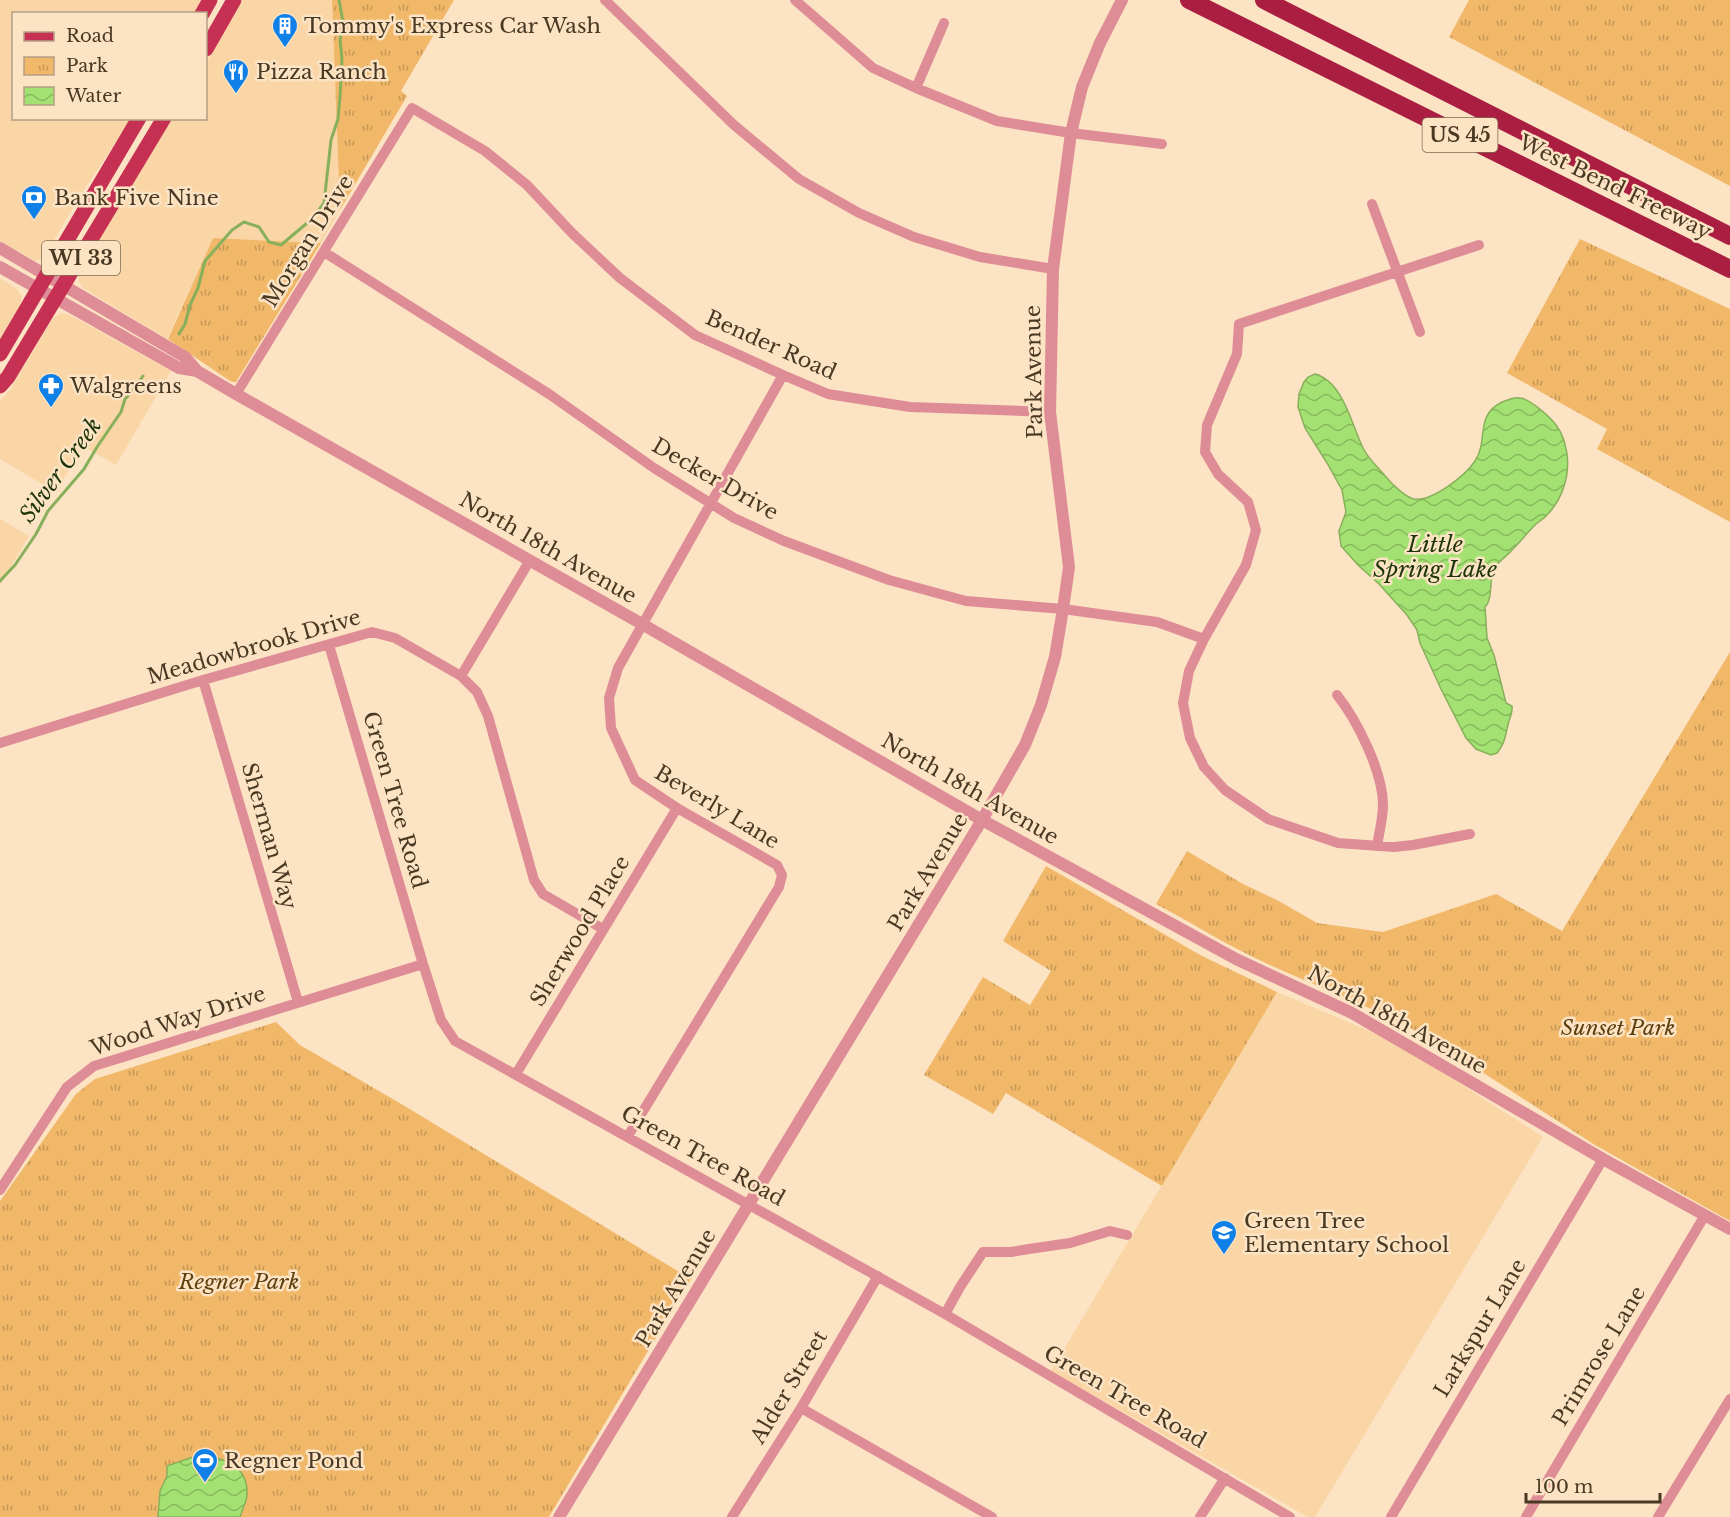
<svg xmlns="http://www.w3.org/2000/svg" width="1730" height="1517" font-family="'Libre Baskerville',serif">
<style>
.built{fill:#fad5a6}
.park{fill:url(#park-tufts)}
.water{fill:url(#water-waves);stroke:#88af5a;stroke-width:1.5}
.lines{fill:none;stroke-linecap:round;stroke-linejoin:round}
.stream{stroke:#88af5a;stroke-width:3}
.minor{stroke:#de8d96;stroke-width:10}
.tertiary{stroke:#de8d96;stroke-width:12}
.primary{stroke:#c63052;stroke-width:15}
.motorway{stroke:#aa1e42;stroke-width:18}
.labels{text-anchor:middle;stroke-width:5;stroke-linejoin:round;paint-order:stroke}
.shield{fill:#fce3c4;stroke:#7f6c53;stroke-width:1.5}
.shield-label{font-size:20px;font-weight:bold;fill:#493923}
.poi-label{font-size:21px;fill:#493923;stroke:#fce3c4;text-anchor:start}
.street-label{font-size:21px;fill:#493923;stroke:#fce3c4}
.park-label{font-size:21px;font-style:italic;fill:#5e3f0e;stroke:#fce3c4}
.water-label{font-size:22px;font-style:italic;fill:#1d3407;stroke:#fce3c4}
</style>
<defs>
<pattern id="park-tufts" width="24" height="20" patternUnits="userSpaceOnUse" patternTransform="scale(1.5)"><rect width="24" height="20" fill="#f1b86a"/><path d="M3 7l-1-3M5 7V3M7 7l1-3M15 17l-1-3M17 17v-4M19 17l1-3" fill="none" stroke="#c59757"/></pattern>
<pattern id="water-waves" width="16" height="10" patternUnits="userSpaceOnUse" patternTransform="scale(1.5)"><rect width="16" height="10" fill="#a3e272"/><path d="M0 5q4-4 8 0t8 0" fill="none" stroke="#87b85d"/></pattern>
</defs>
<rect width="100%" height="100%" fill="#fce3c4"/>
<path class="built" d="M0 0H204L195 13 14 14V118L131 119 82 193 45 255 41 259 36 261 0 241Z
M243 0H332L340 210 321 243 213 238 167 339 83 288 79 282 78 276 80 270 172 119 206 118V63Z
M0 278 17 289 22 297 19 307 0 338Z
M61 313 70 315 171 371 116 465 83 446 56 492 0 459V401L11 388 53 318Z
M0 519 29 536 0 585Z
M1277 992 1379 1035 1428 1063 1543 1137 1315 1517H1308L1051 1371Z"/>
<path class="park" d="M332 0H454L401 91 407 96 340 210Z
M1469 0H1730V186L1449 37Z
M213 238 321 243 236 382H232L227 379 168 339Z
M1580 239 1730 309V522L1597 449 1607 429 1507 373Z
M1730 652V1221L1595 1145 1434 1041C1381 1010 1325 990 1270 965 1231 948 1194 924 1156 904L1187 851 1243 884 1277 900 1317 923 1383 932 1496 894 1562 931Z
M1046 866 1202 956 1277 992 1162 1186 1006 1093 993 1114 924 1075 983 977 1030 1005 1051 971 1003 941Z
M276 1022 300 1045 403 1105 691 1279 549 1517H0V1201L76 1094 95 1079Z"/>
<path class="water" d="M1315 374C1343 381 1352 426 1363 448 1369 460 1378 467 1386 477 1392 484 1405 497 1414 499 1432 502 1466 475 1475 461 1489 440 1474 416 1502 402 1507 400 1515 397 1520 398 1530 399 1550 417 1556 425 1563 434 1565 443 1567 454 1570 476 1562 501 1545 517 1542 520 1538 522 1535 525 1527 533 1521 541 1513 549 1508 555 1498 562 1494 568 1489 580 1493 599 1485 607L1487 638 1494 655 1506 703 1512 706C1513 714 1509 718 1508 725 1505 736 1505 744 1497 753L1491 755 1476 749 1466 738 1441 689 1420 643 1417 630 1407 615 1379 584 1358 565 1341 546 1339 531 1346 512 1342 490 1327 463 1305 428 1298 407 1299 394 1304 382 1308 377Z
M196 1456C221 1456 248 1464 247 1494 247 1501 242 1510 240 1517H158L160 1491 167 1476V1466Z"/>
<g class="lines">
<path class="stream" d="M179 334 185 324 190 305 198 288 205 261 232 230 244 222 259 227 269 242 281 245 313 218 324 203 331 140 338 119 340 97 342 59 340 40 343 22 339 0
M0 581 15 565 36 534 48 511 84 469 97 447 121 412 125 399 134 389 143 376"/>
<path class="minor" d="M605 0 734 125 799 179 859 213 914 237 980 257 1053 269
M795 0 873 68 916 88 997 121 1071 133 1162 144
M916 88 944 23
M1372 204 1420 332
M324 252 549 394 654 468 734 518 784 541 889 580 966 601 1063 609 1157 622 1204 639
M236 394 412 108 485 151 527 185 572 233 620 278 695 335 783 375 828 394 910 407 1050 412
M329 645 423 964 441 1020 455 1041 945 1314 1290 1517
M461 676 530 560
M203 680 298 1002
M1337 695C1357 720 1383 772 1383 805 1383 818 1379 833 1377 846
M0 743 203 680 372 632 395 638 461 676 477 692 488 716 534 880 543 894 603 929
M1470 834 1413 845 1394 847 1338 843 1268 819 1225 790 1204 767 1190 738 1183 703 1189 671 1204 639 1246 565 1256 530 1248 502 1218 474 1205 452 1207 425 1237 354 1239 324 1479 245
M516 1074 677 808
M628 1136 779 887 782 875 777 865 677 808 635 780 611 728 609 698 618 668 783 375
M0 1190 67 1087 94 1066 423 964
M945 1314 960 1287 983 1252H1011L1029 1249 1070 1243 1110 1231 1127 1235
M801 1408 992 1517
M732 1517 801 1408 878 1276
M1200 1517 1225 1478
M1391 1517 1603 1159
M1526 1517 1705 1215
M1658 1517 1730 1399"/>
<path class="tertiary" d="M0 248 185 357 197 371 236 394 642 624 982 820 1236 959 1352 1013 1603 1159 1730 1229
M0 267 179 368 197 371
M559 1517 982 820 1025 745 1041 705 1055 657 1063 609 1069 567 1050 412 1053 269 1071 133 1082 87 1100 43 1122 0"/>
<path class="primary" d="M202 14 210 0
M206 49 234 0
M0 354 139 118
M0 386 8 377 164 118"/>
<path class="motorway" d="M1189 0 1730 269
M1264 0 1730 236"/>
</g>
<defs>
<symbol id="building-pin" viewBox="-11 -11 22 30"><path d="M0 17L-7.5 6A9.5 9.5 0 1 1 7.5 6Z" fill="#0f80e7" stroke="#fce3c4"/><path d="M-4-6H4V6H1V3H-1V6H-4ZM-2.5-4.3h1.7v1.8h-1.7ZM.8-4.3h1.7v1.8H.8ZM-2.5-1h1.7V.8h-1.7ZM.8-1h1.7V.8H.8Z" fill="#fff"/></symbol>
<symbol id="restaurant-pin" viewBox="-11 -11 22 30"><path d="M0 17L-7.5 6A9.5 9.5 0 1 1 7.5 6Z" fill="#0f80e7" stroke="#fce3c4"/><path d="M-5-6h1v4h1v-4h1v4h1v-4h1v5L-1.5 .5V6h-2V.5L-5-1ZM5-6V6H3V1.5H1.5Q1.5-4 5-6Z" fill="#fff"/></symbol>
<symbol id="bank-pin" viewBox="-11 -11 22 30"><path d="M0 17L-7.5 6A9.5 9.5 0 1 1 7.5 6Z" fill="#0f80e7" stroke="#fce3c4"/><path d="M-6-4H6V4H-6ZM0-2.3a2.3 2.3 0 1 0 0 4.6a2.3 2.3 0 1 0 0-4.6Z" fill="#fff"/></symbol>
<symbol id="pharmacy-pin" viewBox="-11 -11 22 30"><path d="M0 17L-7.5 6A9.5 9.5 0 1 1 7.5 6Z" fill="#0f80e7" stroke="#fce3c4"/><path d="M-2-6h4v4h4v4h-4v4h-4v-4h-4v-4h4Z" fill="#fff"/></symbol>
<symbol id="school-pin" viewBox="-11 -11 22 30"><path d="M0 17L-7.5 6A9.5 9.5 0 1 1 7.5 6Z" fill="#0f80e7" stroke="#fce3c4"/><path d="M0-5L7-2L0 1L-7-2ZM-4 1L0 2.5L4 1V4Q0 6-4 4Z" fill="#fff"/></symbol>
<symbol id="stadium-pin" viewBox="-11 -11 22 30"><path d="M0 17L-7.5 6A9.5 9.5 0 1 1 7.5 6Z" fill="#0f80e7" stroke="#fce3c4"/><path d="M0-5a6.5 5 0 1 0 0 10a6.5 5 0 1 0 0-10ZM-3.5-1.8h7v3.6h-7Z" fill="#fff"/></symbol>
</defs>
<g fill-rule="evenodd">
<use href="#building-pin" x="270" y="11" width="30" height="40"/>
<use href="#restaurant-pin" x="221" y="57" width="30" height="40"/>
<use href="#bank-pin" x="19" y="183" width="30" height="40"/>
<use href="#pharmacy-pin" x="36" y="371" width="30" height="40"/>
<use href="#school-pin" x="1209" y="1218" width="30" height="40"/>
<use href="#stadium-pin" x="190" y="1446" width="30" height="40"/>
</g>
<g class="labels">
<g class="shield">
<rect x="1422.5" y="118" width="75" height="34" rx="4.5"/>
<rect x="42" y="241" width="78" height="34" rx="4.5"/>
</g>
<g class="shield-label">
<text x="1460" y="142">US 45</text>
<text x="81" y="265">WI 33</text>
</g>
<g class="poi-label">
<text x="304" y="33">Tommy's Express Car Wash</text>
<text x="256" y="79">Pizza Ranch</text>
<text x="54" y="205">Bank Five Nine</text>
<text x="70" y="393">Walgreens</text>
<text x="1244" y="1228">Green Tree<tspan x="1244" dy="24">Elementary School</tspan></text>
<text x="224" y="1468">Regner Pond</text>
</g>
<g class="street-label">
<text transform="translate(1615 187) rotate(26)" y="7">West Bend Freeway</text>
<text transform="translate(308 241) rotate(-58)" y="7">Morgan Drive</text>
<text transform="translate(771 345) rotate(24)" y="7">Bender Road</text>
<text transform="translate(1034 372) rotate(-91)" y="7">Park Avenue</text>
<text transform="translate(715 479) rotate(30)" y="7">Decker Drive</text>
<text transform="translate(548 548) rotate(30)" y="7">North 18th Avenue</text>
<text transform="translate(254 647) rotate(-16)" y="7">Meadowbrook Drive</text>
<text transform="translate(970 789) rotate(30)" y="7">North 18th Avenue</text>
<text transform="translate(395 800) rotate(74)" y="7">Green Tree Road</text>
<text transform="translate(717 807) rotate(31)" y="7">Beverly Lane</text>
<text transform="translate(269 836) rotate(74)" y="7">Sherman Way</text>
<text transform="translate(928 872) rotate(-59)" y="7">Park Avenue</text>
<text transform="translate(580 931) rotate(-59)" y="7">Sherwood Place</text>
<text transform="translate(1397 1020) rotate(29)" y="7">North 18th Avenue</text>
<text transform="translate(178 1021) rotate(-18)" y="7">Wood Way Drive</text>
<text transform="translate(703 1156) rotate(29)" y="7">Green Tree Road</text>
<text transform="translate(676 1288) rotate(-59)" y="7">Park Avenue</text>
<text transform="translate(1480 1328) rotate(-59)" y="7">Larkspur Lane</text>
<text transform="translate(1599 1356) rotate(-59)" y="7">Primrose Lane</text>
<text transform="translate(789 1387) rotate(-59)" y="7">Alder Street</text>
<text transform="translate(1125 1397) rotate(30)" y="7">Green Tree Road</text>
</g>
<g class="park-label">
<text x="1618" y="1035">Sunset Park</text>
<text x="239" y="1289">Regner Park</text>
</g>
<g class="water-label">
<text transform="translate(60 470) rotate(-54)" y="8">Silver Creek</text>
<text x="1435" y="552">Little<tspan x="1435" dy="25">Spring Lake</tspan></text>
</g>
</g>
<rect x="12" y="12" width="195" height="108" fill="#fce3c4" stroke="#b49f84" stroke-width="1.5"/>
<rect x="24" y="32" width="30" height="9" fill="#c63052" stroke="#b49f84" stroke-width="1.5"/>
<text x="66" y="42" font-size="18" fill="#493923">Road</text>
<rect x="24" y="57" width="30" height="18" fill="url(#park-tufts)" stroke="#b49f84" stroke-width="1.5"/>
<text x="66" y="72" font-size="18" fill="#493923">Park</text>
<rect x="24" y="87" width="30" height="18" fill="url(#water-waves)" stroke="#b49f84" stroke-width="1.5"/>
<text x="66" y="102" font-size="18" fill="#493923">Water</text>
<path d="M1526 1493v9h134v-9" fill="none" stroke="#493923" stroke-width="3"/>
<text x="1535" y="1493" font-size="18" fill="#493923" stroke="#fce3c4" stroke-width="4.5" paint-order="stroke">100 m</text>
</svg>
